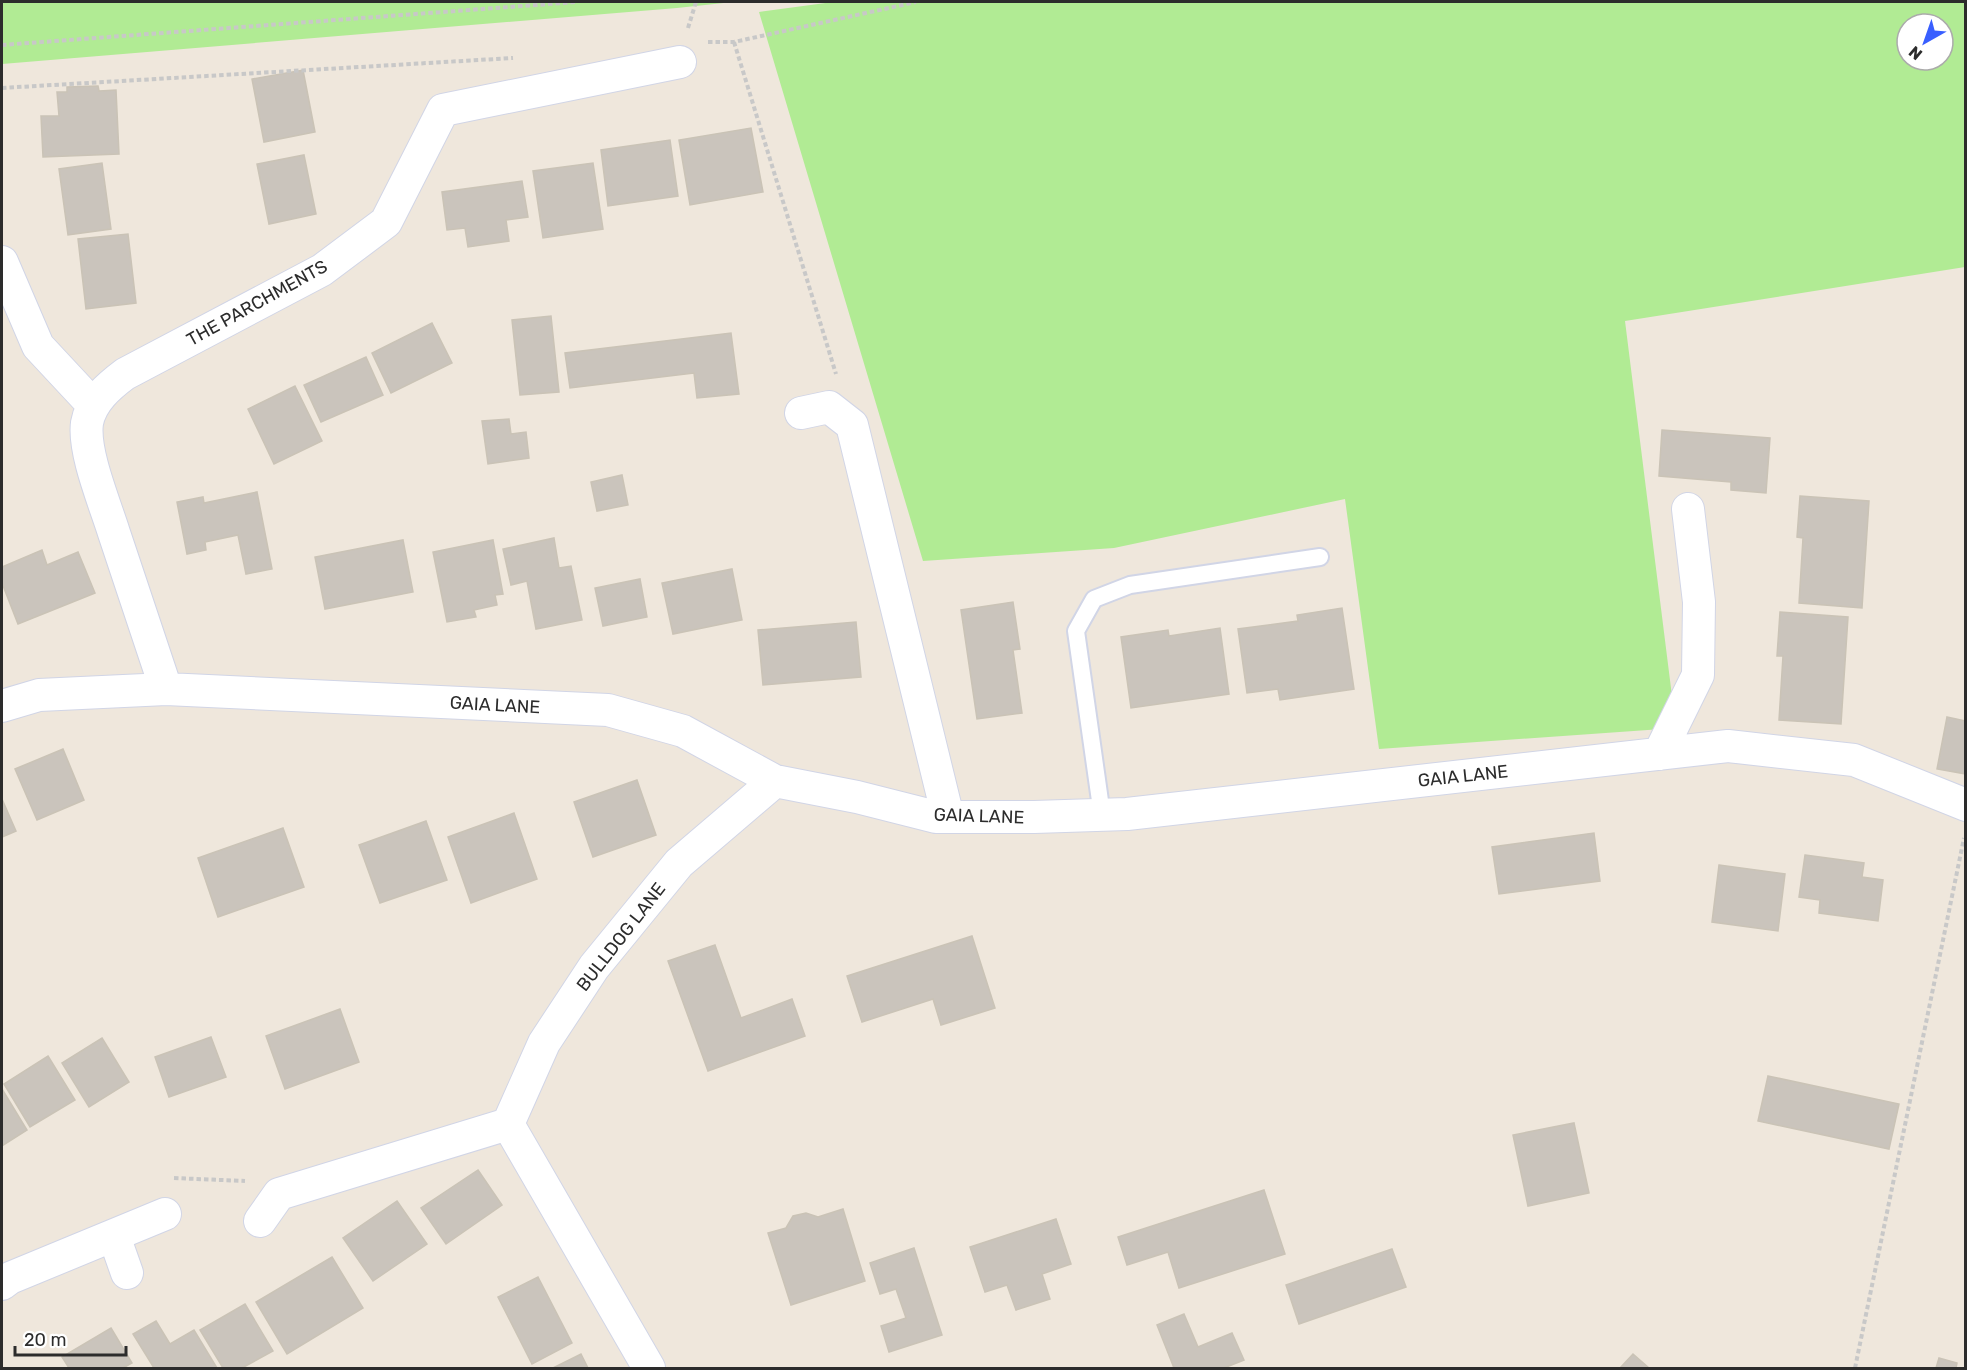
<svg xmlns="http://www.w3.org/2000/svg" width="1967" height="1370" font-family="Rubik,sans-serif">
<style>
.green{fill:#b1eb94;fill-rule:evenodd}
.building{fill:#cac4bc;stroke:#cac3b6;stroke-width:1.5}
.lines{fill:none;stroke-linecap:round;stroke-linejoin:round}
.lane-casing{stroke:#d1d5e6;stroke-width:20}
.street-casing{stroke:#d1d5e6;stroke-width:34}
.path{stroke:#c8c8c8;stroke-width:4;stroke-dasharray:4.5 3;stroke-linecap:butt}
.lane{stroke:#fff;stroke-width:16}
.street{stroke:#fff;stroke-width:32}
.labels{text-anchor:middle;stroke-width:4.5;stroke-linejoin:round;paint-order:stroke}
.street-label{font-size:18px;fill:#2c2c2c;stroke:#fff}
</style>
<rect width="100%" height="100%" fill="#efe7dc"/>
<path class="green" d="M2 2H733L677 8 2 64Z
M833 2H1965V267L1625 321 1676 728 1379 749 1345 499 1114 548 923 561 759 12ZM1907 24H1943V60H1907Z"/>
<path class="building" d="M303 70 315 132 264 142 252 79Z
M98 86 99 91 116 90 119 154 43 157 41 116H59L57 92H67V87Z
M751 128 763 192 690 205 679 140Z
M670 140 678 196 608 206 601 150Z
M304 155 316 214 269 224 257 164Z
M102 163 111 229 68 235 59 169Z
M593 163 603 229 543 238 533 171Z
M522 181 528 217 506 220 509 241 468 247 465 228 447 230 442 192Z
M128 234 136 303 86 309 78 239Z
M551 316 559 392 520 395 512 320Z
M432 323 452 363 391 393 372 353Z
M731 333 739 394 697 398 694 373 570 388 565 353Z
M366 357 383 395 321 422 304 385Z
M295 386 322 441 274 464 248 409Z
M509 419 511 434 526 432 529 458 488 464 482 421Z
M1662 430 1770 438 1766 493 1731 490V482L1659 476Z
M622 475 628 505 597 511 591 482Z
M257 492 272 569 246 574 238 535 205 542 206 550 187 554 177 502 203 497 204 503Z
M1800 496 1869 501 1862 608 1799 603 1803 538 1797 537Z
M554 538 559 568 571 566 582 620 536 629 527 581 511 585 503 549Z
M403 540 413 592 325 609 315 557Z
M493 540 503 594 495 595 497 605 474 610 476 617 447 622 433 552Z
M42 550 47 565 78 552 95 593 18 624 2 583V567Z
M732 569 742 620 673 634 662 583Z
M640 579 647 617 603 626 595 588Z
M1013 602 1020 649 1013 650 1022 713 977 719 961 610Z
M1342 608 1354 689 1280 700 1278 689 1247 693 1238 629 1298 621 1297 615Z
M1780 612 1848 617 1841 724 1779 720 1783 656H1777Z
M856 622 861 677 763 685 758 630Z
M1220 628 1229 694 1131 708 1121 637 1168 630 1169 636Z
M1947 717 1966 721V774L1937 769Z
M63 749 84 800 37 820 15 769Z
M637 780 656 835 593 857 574 802Z
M2 799 16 831 2 837Z
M514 813 537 879 471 903 448 837Z
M426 821 447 880 380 903 359 845Z
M283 828 304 887 218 917 198 858Z
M1594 833 1600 881 1499 894 1492 847Z
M1805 855 1864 863 1862 877 1883 880 1878 921 1819 913 1820 900 1799 897Z
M1719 865 1785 874 1778 931 1712 922Z
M972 936 995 1008 941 1025 933 999 862 1022 847 976Z
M715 945 741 1018 792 999 805 1036 708 1071 668 961Z
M340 1009 359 1062 285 1089 266 1036Z
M211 1037 226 1077 169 1097 155 1057Z
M102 1038 129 1082 89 1107 62 1063Z
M48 1056 75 1100 30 1127 4 1084Z
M1768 1076 1899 1104 1889 1149 1758 1121Z
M2 1089 27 1130 2 1146Z
M1574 1123 1589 1193 1528 1206 1513 1135Z
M478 1170 502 1205 446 1244 421 1208Z
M1264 1190 1285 1254 1179 1288 1168 1252 1127 1265 1118 1237Z
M397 1201 427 1244 373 1281 343 1238Z
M843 1209 865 1281 791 1305 768 1233 786 1228 793 1216 806 1213 818 1217Z
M1056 1219 1071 1264 1042 1274 1050 1299 1016 1310 1007 1285 985 1292 970 1247Z
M914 1248 942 1335 889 1352 881 1326 906 1318 896 1289 880 1294 870 1263Z
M1392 1249 1406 1287 1299 1324 1286 1285Z
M332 1257 363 1308 287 1354 256 1302Z
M538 1277 572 1343 532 1364 498 1297Z
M245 1304 273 1351 242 1368H223L200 1330Z
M1184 1314 1198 1347 1232 1333 1244 1360 1224 1368H1174L1157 1325Z
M156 1321 170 1344 194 1330 217 1368H154L133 1334Z
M111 1328 132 1363 123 1368H69L62 1357Z
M581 1354 588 1368H553Z
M1633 1354 1649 1368H1620Z
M1939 1358 1957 1363 1956 1368H1936Z"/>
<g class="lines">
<defs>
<path id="lane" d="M1102 815 1076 631 1094 599 1130 585 1320 557"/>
<path id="street" d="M2 262 38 346 93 405
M801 413 829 407 852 425 948 817
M166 689C149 637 131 585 114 533 105 504 83 452 87 423 91 401 109 386 125 374L322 270 386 222 443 110 680 62
M2 706 39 695 166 689 608 710 683 731 775 781 857 797 936 817H1034L1127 814 1728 746 1854 760 1966 805
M1659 754 1698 675 1699 602 1688 509
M260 1221 279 1194 508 1124
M114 1236 127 1273
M2 1284 10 1278 165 1214
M649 1368 508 1124 544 1043 594 967 679 863 775 781"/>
</defs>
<use href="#lane" class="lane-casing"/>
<use href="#street" class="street-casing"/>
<path class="path" d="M688 28 696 2
M708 42H734L916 2
M734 42 836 374
M2 45 576 2
M2 88 513 58
M174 1178 245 1181
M1855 1368 1964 838"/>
<use href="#lane" class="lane"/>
<use href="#street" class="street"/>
</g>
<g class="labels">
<g class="street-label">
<text transform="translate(257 303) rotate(-29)" y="6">THE PARCHMENTS</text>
<text transform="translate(495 705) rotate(3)" y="6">GAIA LANE</text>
<text transform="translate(1463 776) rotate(-6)" y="6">GAIA LANE</text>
<text transform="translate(979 816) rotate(2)" y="6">GAIA LANE</text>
<text transform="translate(621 937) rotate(-52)" y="6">BULLDOG LANE</text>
</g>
</g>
<rect width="1967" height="1370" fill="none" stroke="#2c2c2c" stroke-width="6"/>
<g transform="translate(1925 42) rotate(220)"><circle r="28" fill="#ffffff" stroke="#ababab" stroke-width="1.5"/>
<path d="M0-4.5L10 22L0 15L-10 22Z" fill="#395fff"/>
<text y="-9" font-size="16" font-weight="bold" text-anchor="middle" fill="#2c2c2c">N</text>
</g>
<path d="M15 1346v9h111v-9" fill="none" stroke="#2c2c2c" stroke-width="3"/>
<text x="24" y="1346" font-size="18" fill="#2c2c2c" stroke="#ffffff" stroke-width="4.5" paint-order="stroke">20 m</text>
</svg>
